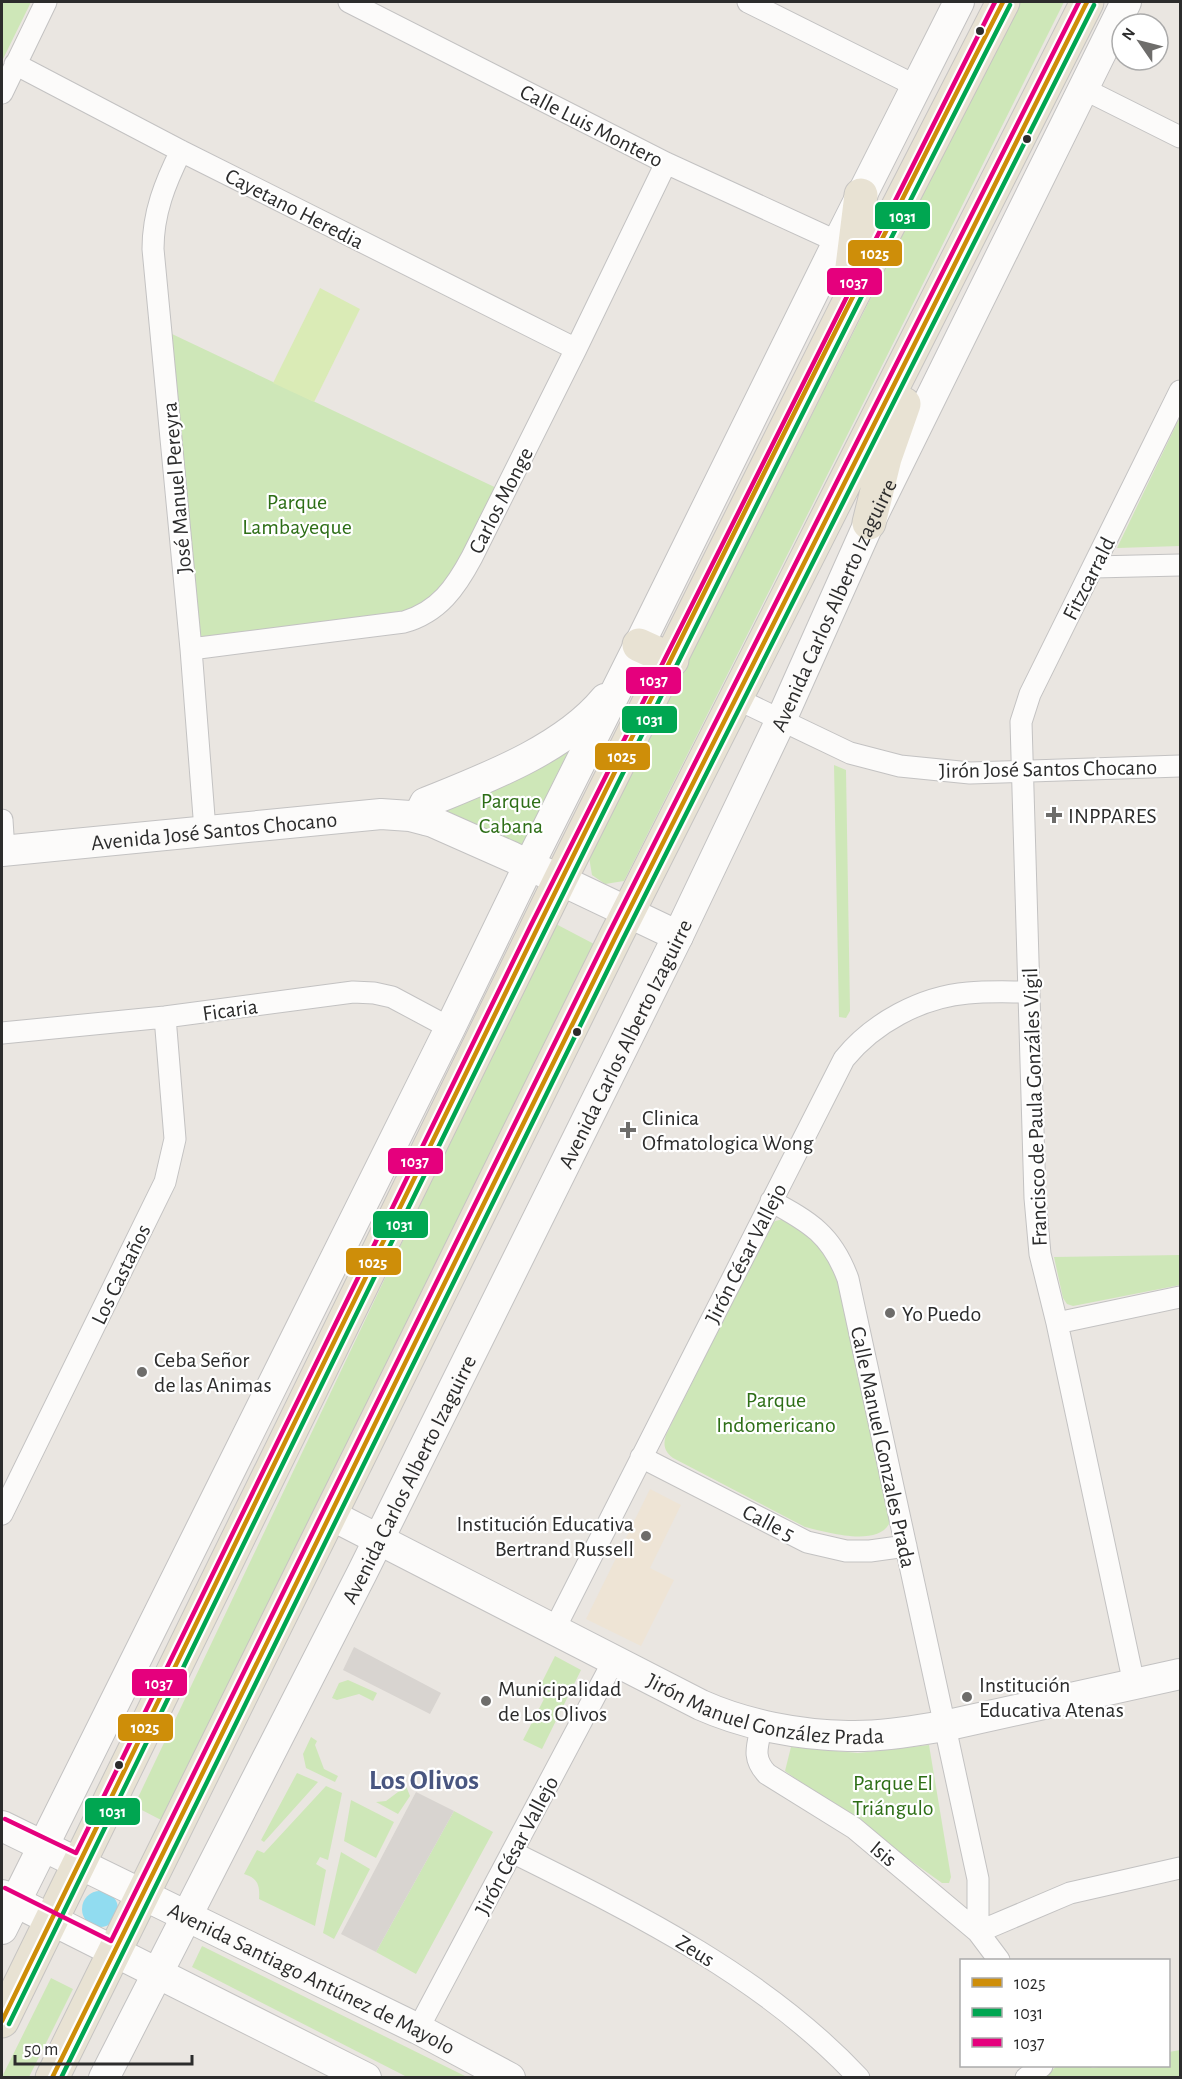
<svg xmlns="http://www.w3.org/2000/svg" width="1182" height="2079" font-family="'Alegreya Sans',sans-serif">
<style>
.education{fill:#eee4d5}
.green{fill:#cee7b8}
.pitch{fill:#daebb6}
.plaza{fill:#d8d4d0}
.water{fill:#91dcf0}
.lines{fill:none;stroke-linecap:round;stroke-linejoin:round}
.street-casing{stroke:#c3c2c2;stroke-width:23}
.secondary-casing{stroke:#c3c2c2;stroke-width:32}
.primary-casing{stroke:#c6c4c2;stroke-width:35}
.street{stroke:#fcfbfa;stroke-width:21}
.secondary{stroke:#fcfbfa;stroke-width:30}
.primary{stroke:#e8e2d3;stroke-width:33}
.bus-1-casing{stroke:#fff;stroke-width:9}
.bus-2-casing{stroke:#fff;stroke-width:9}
.bus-3-casing{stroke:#fff;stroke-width:9}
.bus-1{stroke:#ce8e09;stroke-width:4.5}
.bus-2{stroke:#00a651;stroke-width:4.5}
.bus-3{stroke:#e5007d;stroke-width:4.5}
.bus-dot{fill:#2c2c2c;stroke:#fff;stroke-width:2}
.poi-dot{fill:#6e6d6b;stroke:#fff;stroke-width:2}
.labels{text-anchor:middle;stroke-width:4.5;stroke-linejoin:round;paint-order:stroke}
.street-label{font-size:22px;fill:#2c2c2c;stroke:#fff}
.park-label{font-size:22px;fill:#2d6e16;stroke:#fff}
.poi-label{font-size:22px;fill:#2c2c2c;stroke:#fff;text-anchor:start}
.district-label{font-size:28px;font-weight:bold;fill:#495680;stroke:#fff}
.line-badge{stroke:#fff;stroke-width:2}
.badge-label{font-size:16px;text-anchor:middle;font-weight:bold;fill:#fff}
</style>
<rect width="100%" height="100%" fill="#eae6e1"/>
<path class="education" d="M650 1489 681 1505 650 1568 674 1580 641 1646 586 1619Z"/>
<path class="green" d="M2 2H31L2 61Z
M1020 2H1064L624 881 605 884 592 875 589 857Z
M172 334 505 492 432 611 191 649 163 335Z
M1180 417V546L1117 548Z
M592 726 526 846 516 849 436 810Z
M834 765 846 770 850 1011 846 1018 839 1017Z
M554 923 594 944 163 1821 134 1806Z
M784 1219 815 1241 830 1263 841 1291 890 1522C879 1548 826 1532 805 1527L673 1458C664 1451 663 1445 666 1435L769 1228 775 1221Z
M1180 1255V1285L1073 1306 1067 1304 1063 1298 1054 1257Z
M555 1656 581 1670 542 1749 523 1740 544 1699 536 1694Z
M348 1680 377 1693 373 1701 359 1694 337 1700 332 1698 339 1683Z
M311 1737 317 1741 315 1745 324 1769 338 1776 335 1782 306 1768 303 1754Z
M929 1745 951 1877 949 1883H942L785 1771 791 1747 858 1753Z
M297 1773 318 1782 264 1842 261 1840Z
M326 1786 342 1793 328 1860 320 1857 316 1864 326 1870 315 1926 259 1899C260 1886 258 1878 244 1874L257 1850 264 1853Z
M406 1786 410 1796 398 1814 376 1802 386 1801Z
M351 1800 394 1822 376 1858 344 1841Z
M454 1811 493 1832 416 1974 376 1952Z
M341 1852 370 1869 334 1939 323 1933Z
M202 1946 467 2077H407L192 1967Z
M51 1978 73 1989 29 2077H2Z
M1180 2050V2077L1043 2078 1057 2066H1088L1093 2068 1105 2066H1168L1169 2052Z"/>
<path class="pitch" d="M320 288 360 309 314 402 273 383Z"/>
<path class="plaza" d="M354 1647 441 1693 430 1714 343 1670Z
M416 1792 454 1811 376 1952 341 1934Z"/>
<path class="water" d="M82 1909a18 18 0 1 1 36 0a18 18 0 1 1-36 0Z"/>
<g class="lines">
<defs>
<path id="street" d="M349 2 666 163 838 242
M748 2 916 86
M15 64 181 151 576 349
M1082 88 1180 137
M2 93 46 2
M181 151C165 183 153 213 153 249L191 649 205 830
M1094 567 1180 565
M191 649 404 622C439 612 456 587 472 557L576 349 666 163
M735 698 850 753 900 766 970 773 1180 766
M2 820 4 851
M2 1033 165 1017 353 992 374 993 392 997 450 1028
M771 1201C810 1222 832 1235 848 1279L978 1879V1932L1070 1893 1180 1868
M1057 1323 1180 1297
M641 1457 807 1542 846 1551H870L906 1546
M2 1514 165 1182 175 1139 165 1017
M554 1630 844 1059C873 1023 921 997 968 993 988 991 1009 992 1029 992
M1134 1684 1057 1323 1040 1254 1035 1198 1021 722 1030 694 1180 391
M762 1725C758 1745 751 1757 767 1774L854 1828 978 1932 999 1960
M512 1852C635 1913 764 1976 859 2078
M418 2029 614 1660
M1026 2078 1042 2066"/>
<g id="secondary">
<path d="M427 820 421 811 425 803C484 779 563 750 605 699"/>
<path id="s1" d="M2 851 381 814 410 816 433 822 512 857 678 936"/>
<path id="s2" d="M331 1515 701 1705C746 1725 799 1735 848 1736 880 1737 913 1731 944 1726L1180 1674"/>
<path id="s3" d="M2 1826 418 2029 510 2078"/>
<path d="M2 1895 366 2078"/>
<path d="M2 1929 450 1028 529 865 639 645 838 242 959 2"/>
<path id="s4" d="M104 2078 362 1573 678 936 781 720 869 523 1126 2"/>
</g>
<path id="primary" d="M850 283 861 195
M869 523 885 458 904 404
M639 645 672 660
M2 2021 560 880 847 306 1003 2
M52 2078 615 938 1087 2"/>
</defs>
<use href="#street" class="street-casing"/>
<use href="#secondary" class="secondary-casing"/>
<use href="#primary" class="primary-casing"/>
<use href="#street" class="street"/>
<use href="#secondary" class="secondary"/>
<use href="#primary" class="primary"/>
<defs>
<path id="bus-1" d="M2 2021C332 1346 660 670 1003 2
M52 2078 615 938 1087 2"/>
<path id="bus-2" d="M9 2024C339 1349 667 674 1010 5
M61 2078 622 941 1094 5"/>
<path id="bus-3" d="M5 1819 76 1853 530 927 995 2
M5 1888 111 1941 608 935 1079 2"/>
</defs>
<use href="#bus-1" class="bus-1-casing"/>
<use href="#bus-2" class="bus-2-casing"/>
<use href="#bus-3" class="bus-3-casing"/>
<use href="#bus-1" class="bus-1"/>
<use href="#bus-2" class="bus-2"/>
<use href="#bus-3" class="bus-3"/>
</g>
<g class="bus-dot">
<circle cx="980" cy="31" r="5"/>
<circle cx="1027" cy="139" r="5"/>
<circle cx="577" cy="1032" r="5"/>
<circle cx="119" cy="1765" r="5"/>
</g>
<g class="poi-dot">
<path d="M1051 806h6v6h6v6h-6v6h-6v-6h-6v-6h6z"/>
<path d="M625 1121h6v6h6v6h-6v6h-6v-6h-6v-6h6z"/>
<circle cx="890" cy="1313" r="6"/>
<circle cx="142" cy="1372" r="6"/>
<circle cx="646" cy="1536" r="6"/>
<circle cx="967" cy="1697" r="6"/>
<circle cx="486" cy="1701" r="6"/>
</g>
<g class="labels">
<g class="street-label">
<text transform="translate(592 125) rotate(27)" y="8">Calle Luis Montero</text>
<text transform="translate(295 208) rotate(27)" y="8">Cayetano Heredia</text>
<text transform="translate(176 488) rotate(-95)" y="8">José Manuel Pereyra</text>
<text transform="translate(500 500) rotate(-63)" y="8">Carlos Monge</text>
<text transform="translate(1088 578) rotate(-63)" y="8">Fitzcarrald</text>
<text dy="8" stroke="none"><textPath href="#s4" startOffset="1644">Avenida Carlos Alberto Izaguirre</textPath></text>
<text transform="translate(1048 768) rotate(-1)" y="8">Jirón José Santos Chocano</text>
<text dy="8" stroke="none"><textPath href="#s1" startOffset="213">Avenida José Santos Chocano</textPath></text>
<text transform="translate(230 1009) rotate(-8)" y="8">Ficaria</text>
<text dy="8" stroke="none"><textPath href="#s4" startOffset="1158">Avenida Carlos Alberto Izaguirre</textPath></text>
<text transform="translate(1034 1107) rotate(-92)" y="8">Francisco de Paula Gonzáles Vigil</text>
<text transform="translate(745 1253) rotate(-63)" y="8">Jirón César Vallejo</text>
<text transform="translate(120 1274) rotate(-64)" y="8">Los Castaños</text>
<text transform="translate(884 1447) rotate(78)" y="8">Calle Manuel Gonzales Prada</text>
<text dy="8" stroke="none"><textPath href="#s4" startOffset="672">Avenida Carlos Alberto Izaguirre</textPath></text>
<text transform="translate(769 1522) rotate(27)" y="8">Calle 5</text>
<text dy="8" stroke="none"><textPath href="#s2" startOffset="480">Jirón Manuel González Prada</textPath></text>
<text transform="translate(516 1845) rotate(-62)" y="8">Jirón César Vallejo</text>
<text transform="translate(884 1853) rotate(40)" y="8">Isis</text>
<text transform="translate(696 1950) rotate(32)" y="8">Zeus</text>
<text dy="8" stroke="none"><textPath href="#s3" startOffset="345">Avenida Santiago Antúnez de Mayolo</textPath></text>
</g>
<g class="park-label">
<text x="297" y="509">Parque<tspan x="297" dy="25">Lambayeque</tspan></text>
<text x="511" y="808">Parque<tspan x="511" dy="25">Cabana</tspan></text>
<text x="776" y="1407">Parque<tspan x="776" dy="25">Indomericano</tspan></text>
<text x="893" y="1790">Parque El<tspan x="893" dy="25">Triángulo</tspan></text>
</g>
<g class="poi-label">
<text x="1068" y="823">INPPARES</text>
<text x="642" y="1125">Clinica<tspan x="642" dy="25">Ofmatologica Wong</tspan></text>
<text x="902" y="1321">Yo Puedo</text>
<text x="154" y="1367">Ceba Señor<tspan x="154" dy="25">de las Animas</tspan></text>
<text x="634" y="1531" text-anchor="end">Institución Educativa<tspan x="634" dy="25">Bertrand Russell</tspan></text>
<text x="979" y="1692">Institución<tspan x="979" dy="25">Educativa Atenas</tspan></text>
<text x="498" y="1696">Municipalidad<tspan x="498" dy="25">de Los Olivos</tspan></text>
</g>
<g class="district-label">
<text x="424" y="1789">Los Olivos</text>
</g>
</g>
<g class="line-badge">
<rect x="874" y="201" width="57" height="29" rx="6" fill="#00a651"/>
<rect x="847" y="239" width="56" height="28" rx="6" fill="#ce8e09"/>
<rect x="826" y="267" width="57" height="29" rx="6" fill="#e5007d"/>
<rect x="625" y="666" width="57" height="29" rx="6" fill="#e5007d"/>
<rect x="621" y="705" width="57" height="29" rx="6" fill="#00a651"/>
<rect x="594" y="742" width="57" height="29" rx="6" fill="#ce8e09"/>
<rect x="387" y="1147" width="57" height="28" rx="6" fill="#e5007d"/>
<rect x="372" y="1210" width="57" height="29" rx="6" fill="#00a651"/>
<rect x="345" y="1247" width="57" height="29" rx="6" fill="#ce8e09"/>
<rect x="131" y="1668" width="57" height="29" rx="6" fill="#e5007d"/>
<rect x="117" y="1713" width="57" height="29" rx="6" fill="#ce8e09"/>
<rect x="84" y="1797" width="57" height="29" rx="6" fill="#00a651"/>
</g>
<g class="badge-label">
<text x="903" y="222">1031</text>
<text x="875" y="259">1025</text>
<text x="854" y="288">1037</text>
<text x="654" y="686">1037</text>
<text x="650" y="725">1031</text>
<text x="622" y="762">1025</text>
<text x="415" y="1167">1037</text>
<text x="400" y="1230">1031</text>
<text x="373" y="1268">1025</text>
<text x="159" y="1689">1037</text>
<text x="145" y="1733">1025</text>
<text x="113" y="1817">1031</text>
</g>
<rect width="1182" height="2079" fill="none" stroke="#2c2c2c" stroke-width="6"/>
<rect x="960" y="1959" width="210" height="108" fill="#ffffff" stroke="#ababab" stroke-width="1.5"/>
<rect x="972" y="1978" width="30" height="9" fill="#ce8e09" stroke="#ababab" stroke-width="1.5"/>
<text x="1014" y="1989" font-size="18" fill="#2c2c2c">1025</text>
<rect x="972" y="2008" width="30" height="9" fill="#00a651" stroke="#ababab" stroke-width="1.5"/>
<text x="1014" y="2019" font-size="18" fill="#2c2c2c">1031</text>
<rect x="972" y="2038" width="30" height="9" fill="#e5007d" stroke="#ababab" stroke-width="1.5"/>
<text x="1014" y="2049" font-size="18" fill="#2c2c2c">1037</text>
<g transform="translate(1140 42) rotate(305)"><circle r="28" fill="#ffffff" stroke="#ababab" stroke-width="1.5"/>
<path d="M0-4.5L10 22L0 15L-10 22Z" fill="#6e6d6b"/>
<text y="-9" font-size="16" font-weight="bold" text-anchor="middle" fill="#2c2c2c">N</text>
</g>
<path d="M15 2055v9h177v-9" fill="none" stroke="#2c2c2c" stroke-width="3"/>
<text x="24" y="2055" font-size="18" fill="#2c2c2c" stroke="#ffffff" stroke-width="4.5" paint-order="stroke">50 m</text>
</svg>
